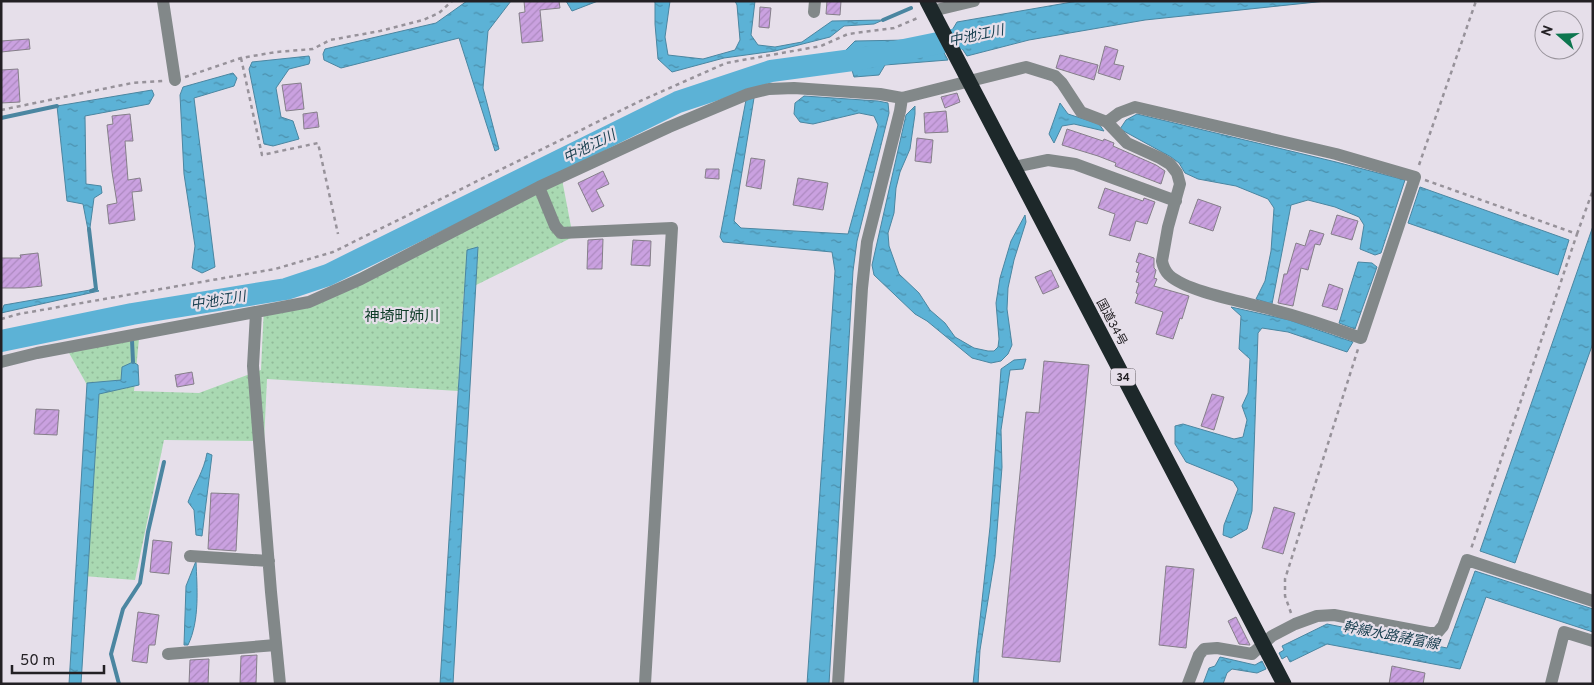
<svg xmlns="http://www.w3.org/2000/svg" width="1594" height="685" font-family="Overpass,'Noto Sans JP',sans-serif">
<style>
.grass{fill:url(#grass-dots)}
.water{fill:url(#water-ripples);stroke:#4b86a1}
.lines{fill:none;stroke-linecap:round;stroke-linejoin:round}
.stream{stroke:#4b86a1;stroke-width:4}
.river{stroke:#5cb2d6;stroke-width:22}
.building{fill:url(#building-hatch);stroke:#857f89}
.path{stroke:#97929a;stroke-width:2.5;stroke-dasharray:4 4;stroke-linecap:butt}
.minor{stroke:#828889;stroke-width:12}
.highway{stroke:#1d282a;stroke-width:15}
.labels{text-anchor:middle;stroke-width:4.5;stroke-linejoin:round;paint-order:stroke}
.shield{fill:#e6dfea;stroke:#5e595f;stroke-width:1}
.shield-label{font-size:11px;font-weight:bold;fill:#232024}
.street-label{font-size:12px;fill:#232024;stroke:#e6dfea}
.water-label{font-size:14px;font-style:italic;fill:#1b4151;stroke:#e6dfea}
.quarter-label{font-size:15px;fill:#0d3b27;stroke:#e6dfea}
</style>
<defs>
<pattern id="grass-dots" width="8" height="8" patternUnits="userSpaceOnUse" patternTransform="scale(1.25)"><rect width="8" height="8" fill="#a9d9b2"/><path d="M2 2h.1M6 6h.1" fill="none" stroke="#91ba99" stroke-width="1.8" stroke-linecap="round"/></pattern>
<pattern id="water-ripples" width="26" height="14" patternUnits="userSpaceOnUse" patternTransform="scale(1.25)"><rect width="26" height="14" fill="#5cb2d6"/><path d="M2 4q2-2 4 0t4 0M15 11q2-2 4 0t4 0" fill="none" stroke="#4c90ad"/></pattern>
<pattern id="building-hatch" width="6" height="6" patternUnits="userSpaceOnUse" patternTransform="scale(1.25)"><rect width="6" height="6" fill="#caa1e0"/><path d="M-1 1l2-2M0 6l6-6M5 7l2-2" fill="none" stroke="#ad8ac0"/></pattern>
</defs>
<rect width="100%" height="100%" fill="#e6dfea"/>
<path class="grass" d="M561 174 573 237 464 291 458 391 267 379 264 441 164 440 135 580 83 576 91 392 64 344 140 328 134 391 199 393 261 370 264 306 311 297Z"/>
<path class="water" d="M467 1H511L488 31 483 88 499 149 495 151 459 38 341 68 324 60 323 54 325 49 436 23Z
M566 1H598L572 11Z
M652 1H670L665 37 668 55 703 59 735 50 740 40 737 5 735 1H755L751 35 758 45 775 47 802 42 832 21 883 20 874 24 844 26 830 37 775 51 724 58 672 72 658 59 655 24V2Z
M1078 1H1326L1145 20 1029 40 967 56 951 32 957 22Z
M934 35 948 60 885 65 879 75 854 77 846 50 855 41 909 40Z
M309 56 310 60 309 64 289 69 276 88 281 117 293 121 299 139 273 146 264 144 249 69 252 62Z
M233 73 237 78 234 86 194 98 215 267 202 273 192 268 195 246 184 174 180 95 183 87Z
M152 90 154 95 149 104 85 116 86 184 101 186 102 193 94 198 89 235 83 204 67 201 57 106Z
M804 96 878 101 888 103 889 113 857 241 853 271 829 684H807L835 271 832 252 723 242 720 237 746 100 754 98 734 221 741 228 848 234 878 125 874 116 859 113 813 124 800 122 794 114 795 103Z
M1060 103 1068 114 1099 124 1104 131 1074 124 1062 126 1054 143 1049 134Z
M915 106V114L910 149 900 172 896 188 894 213 888 233 889 246 899 274 919 293 930 310 945 323 955 337 974 348 988 351H994L998 347 999 339 996 303 1000 278 1011 241 1025 215 1026 222 1014 260 1008 288 1007 309 1012 345 1008 354 1001 361 991 363 972 358 927 321 915 314 874 275 872 265 906 115Z
M1137 114 1336 162 1405 180 1381 253 1375 255 1360 249 1364 225 1359 217 1335 207 1308 200 1291 205 1272 304 1256 299 1265 281 1271 251 1274 208 1268 199 1236 186 1198 179 1185 173 1179 163 1171 157 1120 129 1126 120Z
M1420 187 1569 240 1558 275 1408 223Z
M1593 226V343L1515 563 1480 551Z
M478 247 453 684H440L467 250Z
M1358 262 1372 263 1377 267 1355 329 1339 323Z
M96 289 99 291 1 313 4 305Z
M1231 307 1289 320 1353 342 1347 352 1288 332 1262 328 1258 333 1252 511 1247 529 1231 538 1223 535 1224 525 1238 489 1233 481 1186 462 1175 444V426L1183 424 1234 439 1243 437 1247 420 1242 406 1248 393 1250 359 1239 349 1241 316Z
M1026 359 1023 369 1010 370 1001 430 1002 467 995 557 980 650 978 684H973L990 527 1001 369 1014 360Z
M133 362 138 365 139 385 99 394 81 684H69L87 383 121 380 122 367Z
M207 453 212 455 202 536 196 535 194 510 188 502C194 485 204 471 207 453Z
M196 561C197 588 200 620 188 645H184L186 586Z
M1475 571 1593 609V632L1486 597 1460 669 1327 644 1290 662 1287 656 1282 659 1279 653 1284 650 1282 646 1327 624 1447 648Z
M1220 657 1255 665 1262 661 1266 669 1257 673 1232 669 1227 673 1223 684H1203L1209 668 1215 666Z"/>
<g class="lines">
<path class="stream" d="M883 20 911 8
M1 118 57 106
M89 229 96 289 91 291
M132 340 133 362
M119 684 111 654 123 609 140 583 148 532 164 462"/>
<path class="river" d="M1 341 132 314 286 289 328 275 678 102 771 71 860 59 987 33"/>
</g>
<path class="building" d="M524 1H559L560 8 540 10 543 41 522 43 519 13 525 12Z
M827 1H841L840 15 826 14Z
M760 7 771 8 769 28 759 27Z
M29 39 30 49 1 52V41Z
M1105 46 1118 50 1114 64 1124 66 1120 80 1098 73Z
M1060 55 1098 65 1094 80 1056 68Z
M18 69 20 102 1 103V70Z
M301 83 304 109 286 111 282 85Z
M957 93 960 102 945 108 941 97Z
M946 111 948 132 925 133 924 113Z
M317 112 319 127 304 129 303 114Z
M130 114 133 141H125L128 180 140 178 142 191 132 192 135 220 109 224 107 205 117 203 112 172 107 125 113 124 112 116Z
M1067 129 1103 141 1104 139 1114 143 1113 146 1156 165 1165 171 1161 184 1115 166 1116 163 1098 156 1062 145Z
M917 138 933 140 931 163 915 161Z
M751 158 765 160 761 189 746 186Z
M706 169H719V179L705 178Z
M603 171 609 184 596 190 604 206 592 212 578 183Z
M798 178 828 183 823 210 793 205Z
M1105 188 1143 201 1144 198 1155 202 1147 224 1136 221 1130 241 1109 235 1115 214 1098 208Z
M1198 199 1221 207 1213 231 1189 223Z
M1337 215 1358 221 1352 240 1331 234Z
M1310 230 1324 234 1320 245 1315 244 1308 270 1301 268 1293 306 1278 303 1284 274H1287L1296 243 1305 246Z
M603 239 602 269H587L588 240Z
M633 240 651 241 650 266 631 265Z
M38 253 42 286 24 288H1V258H21L20 255Z
M1139 253 1154 258V268L1156 270 1154 278 1157 279 1154 286 1189 296 1182 319 1180 318 1173 339 1156 334 1163 312 1135 303 1138 294 1136 293 1139 283 1136 282 1139 273 1136 272 1139 263 1136 262Z
M1051 270 1059 287 1043 294 1035 277Z
M1329 284 1343 289 1337 310 1322 306Z
M1044 361 1089 365 1060 662 1002 657 1026 412 1039 413Z
M192 372 194 384 177 387 175 375Z
M1212 394 1224 397 1214 430 1201 426Z
M36 409 59 410 57 435 34 434Z
M211 493 239 494 236 551 208 549Z
M1274 507 1295 513 1283 554 1262 548Z
M153 540 172 542 169 574 150 572Z
M1166 566 1194 569 1186 648 1159 645Z
M138 612 159 615 155 645H149L147 663 132 661Z
M1236 617 1250 645H1249L1239 644 1228 621Z
M257 655 256 683H240L241 656Z
M209 659 208 684H189L190 660Z
M1392 666 1425 673 1423 684H1389Z"/>
<g class="lines">
<path class="path" d="M241 58 262 155 318 143 338 234
M185 77 241 58 276 52 313 49 330 40 380 31 423 20 439 13 452 1
M1 110 132 83 163 81
M1419 165 1476 1
M1425 180 1577 234 1471 549
M1577 234 1593 190
M1 319 19 314 275 269 333 252 638 102 726 63 821 46 848 34 894 28 920 17
M1291 613 1285 596V579L1358 349"/>
<path class="minor" d="M163 1 175 80
M932 11 974 1
M814 12 815 1
M1135 107 1336 154 1415 177 1361 338C1331 327 1301 317 1270 309 1245 302 1187 292 1169 275 1165 271 1163 266 1162 261L1168 227 1180 184 1177 173 1170 164 1160 158 1127 143 1107 122 1119 113Z
M1014 167 1048 160 1075 164 1176 201
M539 187 555 226 561 233 672 228 645 684
M256 313 253 366 271 592 280 684
M1 362 37 353 309 302 361 279 539 187 669 127 748 94 769 89 794 88 880 94 902 98 1026 67 1055 76 1062 83 1081 112 1107 122
M190 556 269 561
M168 654 276 645
M838 684 862 288 867 242 900 111 902 98
M1188 684 1199 655 1204 649 1217 648 1252 654 1272 636 1295 624 1317 616 1334 615 1429 633H1437L1443 626 1467 560 1593 601
M1551 684 1564 632 1593 641"/>
<path class="highway" d="M927 1 1284 684"/>
</g>
<g class="labels">
<rect class="shield" x="1110.5" y="368.5" width="25" height="17" rx="4"/>
<g class="shield-label">
<text x="1123" y="381">34</text>
</g>
<g class="street-label">
<text transform="translate(1112 322) rotate(62)" y="4">国道34号</text>
</g>
<g class="water-label">
<text transform="translate(976 35) rotate(-12)" y="5">中池江川</text>
<text transform="translate(589 146) rotate(-26)" y="5">中池江川</text>
<text transform="translate(218 300) rotate(-9)" y="5">中池江川</text>
<text transform="translate(1391 635) rotate(11)" y="5">幹線水路諸富線</text>
</g>
<g class="quarter-label">
<text x="402" y="321">神埼町姉川</text>
</g>
</g>
<rect width="1594" height="685" fill="none" stroke="#232024" stroke-width="5"/>
<g transform="translate(1559 35) rotate(290)"><circle r="24" fill="#e6dfea" stroke="#98939b"/>
<path d="M0-4L9 19L0 12L-9 19Z" fill="#0d764f"/>
<text y="-8" font-size="14" font-weight="bold" text-anchor="middle" fill="#232024">N</text>
</g>
<path d="M12 665v8h92v-8" fill="none" stroke="#232024" stroke-width="2.5"/>
<text x="20" y="665" font-size="15" fill="#232024" stroke="#e6dfea" stroke-width="4" paint-order="stroke">50 m</text>
</svg>
